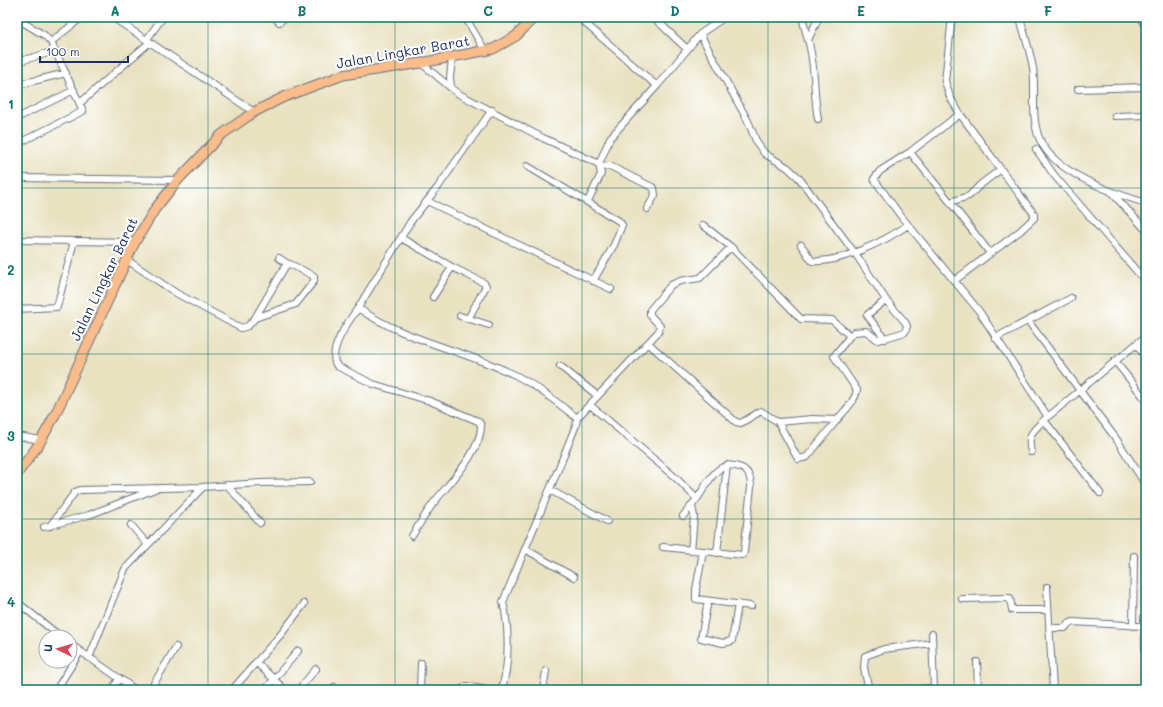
<svg xmlns="http://www.w3.org/2000/svg" width="1163" height="707" font-family="Mali,sans-serif">
<style>
.lines{fill:none;stroke-linecap:round;stroke-linejoin:round}
.minor-casing{stroke:#636e81;stroke-width:8}
.highway-casing{stroke:#636e81;stroke-width:11}
.minor{stroke:#fff;stroke-width:6}
.highway{stroke:#f9bc8a;stroke-width:9}
.grid{fill:none;stroke:#0f766e;stroke-width:1;stroke-opacity:0.55}
.labels{text-anchor:middle;stroke-width:4;stroke-linejoin:round;paint-order:stroke}
.street-label{font-size:14px;fill:#1b2f5e;stroke:#fff}
.neatline{fill:none;stroke:#0f766e;stroke-width:1.5}
.grid-label{font-size:13px;text-anchor:middle;font-weight:bold;fill:#0f766e}
</style>
<rect width="100%" height="100%" fill="#fff"/>
<filter id="ink" filterUnits="userSpaceOnUse"><feTurbulence type="fractalNoise" baseFrequency=".025" numOctaves="2"/><feDisplacementMap in="SourceGraphic" scale="8" xChannelSelector="R" yChannelSelector="G"/><feConvolveMatrix kernelMatrix="1 2 1 2 8 2 1 2 1" color-interpolation-filters="sRGB"/></filter>
<filter id="wash" filterUnits="userSpaceOnUse"><feTurbulence type="fractalNoise" baseFrequency=".012" numOctaves="4" result="noise"/><feDisplacementMap in="SourceGraphic" scale="16" xChannelSelector="R" yChannelSelector="G"/><feGaussianBlur stdDeviation="0.9" result="paint"/><feColorMatrix in="noise" values="0 0 0 0 0 0 0 0 0 0 0 0 0 0 0 0 0 1.4 0 .05"/><feComposite in="paint" operator="in"/></filter>
<g filter="url(#wash)">
<rect width="100%" height="100%" fill="#e8e2c1"/>
</g>
<g filter="url(#ink)">
<g class="lines">
<defs>
<path id="minor" d="M112 17 254 112
M274 17 279 22 286 17
M465 17 486 52
M578 17 657 86
M653 17 687 49
M802 17 808 40
M952 17 945 81 950 97 960 114 1034 214V218L1020 231 954 281
M1020 17C1024 34 1030 51 1033 68 1036 90 1031 114 1038 135 1050 172 1112 193 1146 203
M1141 17 1146 27
M24 23 44 35 51 42 82 17
M700 34 748 121 757 143 765 154 787 167 799 178 857 256 886 300 905 322 907 326 905 332 878 340 866 331 854 332 850 336 832 320 801 319 731 247 703 225
M147 39 163 17
M17 62 55 51
M421 63 457 93 543 138 599 164
M17 85 66 73
M451 87 450 78 452 58
M1078 89 1146 87
M80 103 150 42
M492 110 438 187 411 221 358 308C405 341 464 350 515 375 537 386 558 403 577 418L576 425 562 460 503 602C509 625 510 668 501 690
M960 114 910 152 880 171 874 179 900 215 979 311 1048 417
M1115 116 1146 115
M17 118 74 90
M818 119C813 92 816 66 808 40L819 17
M17 144 83 111 51 42
M1036 149 1054 175 1146 282
M910 152 950 202 969 196 980 185 1001 169
M527 166 619 221 622 225 614 245 593 281
M601 167 610 166 654 188 655 195 647 209
M17 178 178 180
M1111 192 1146 230
M427 201 611 289
M588 201 601 174 599 164 610 138 657 86 700 34 725 17
M950 202 990 253
M401 238 452 267 433 297
M17 240 135 242
M801 245 812 261C841 263 885 241 908 225
M279 258 288 264
M127 260 176 293 241 328 248 326 255 318 296 304 314 281V276L290 264 286 265 255 318
M452 267 484 283 486 286 468 319
M358 308C350 319 326 352 337 366L373 384 430 401 478 421 481 425C482 452 447 485 432 505 425 515 418 526 412 536
M17 309 57 307 74 241
M460 316 489 325
M1028 321 1117 440 1146 485
M995 338 1071 298
M885 339 867 315 886 300
M648 343 736 422 741 423 761 411 778 422 812 419 837 420C844 411 855 402 857 390L834 356 850 336
M1136 344 1146 357
M1115 361 1146 400
M560 366 598 396
M590 405 676 478 697 499 683 516
M577 418 659 331 660 326 650 315V310L671 285 680 281 700 278 731 247
M1044 420 1100 493
M778 422 798 459 807 457 837 420
M17 436 41 440
M1031 452C1027 434 1032 432 1044 420L1146 336
M227 485 260 523
M550 490 607 521
M131 525 148 545
M50 526 75 492 80 490 203 487 261 483 310 482
M44 527 89 515 155 489
M663 547 743 555 744 552 751 487C751 478 749 470 739 467 717 459 708 483 697 499
M525 549 574 577
M691 551 694 516 692 506
M703 552 696 589V599L751 606
M717 553 727 465
M1047 587 1053 690
M962 599 1010 598 1012 610H1048
M708 601 701 638 723 643 732 641 738 604
M17 602 61 637
M1146 615 1144 617 1146 672
M1133 626 1134 556
M1049 628H1065L1068 624 1073 622 1144 626
M932 634 934 690
M70 644 136 690
M89 658 125 569 203 487
M256 662 285 690
M977 662 978 690
M56 690 80 652
M112 690 119 679
M150 690 176 647
M232 690 282 633 304 604
M265 690 298 651
M298 690 316 669
M331 690 334 687
M420 690 421 663
M460 690 466 686 486 690
M543 690 546 671
M869 690 864 668 865 656 884 649 932 643
M902 690 934 688"/>
<path id="highway" d="M17 474 39 444 55 415 135 242 155 209 178 180 221 135 254 112 284 97 343 75 421 63 493 49 516 36 535 17"/>
</defs>
<use href="#minor" class="minor-casing"/>
<use href="#highway" class="highway-casing"/>
<use href="#minor" class="minor"/>
<use href="#highway" class="highway"/>
</g>
</g>
<path class="grid" d="M208 17V690M395 17V690M582 17V690M768 17V690M954 17V690M17 188H1146M17 354H1146M17 519H1146"/>
<g class="labels">
<g class="street-label">
<text transform="translate(403 52) rotate(-10)" y="5">Jalan Lingkar Barat</text>
<text transform="translate(104 279) rotate(-64)" y="5">Jalan Lingkar Barat</text>
</g>
</g>
<rect width="1163" height="707" fill="none" stroke="#fff" stroke-width="44"/>
<g transform="translate(58 649) rotate(275)"><circle r="19" fill="#ffffff" stroke="#a4acbf"/>
<path d="M0-3L7 15L0 10L-7 15Z" fill="#d1495b"/>
<text y="-6" font-size="11" font-weight="bold" text-anchor="middle" fill="#1b2f5e">U</text>
</g>
<path d="M40 56v6h88v-6" fill="none" stroke="#1b2f5e" stroke-width="2"/>
<text x="46" y="56" font-size="12" fill="#1b2f5e" stroke="#ffffff" stroke-width="3" paint-order="stroke">100 m</text>
<rect x="22" y="22" width="1119" height="663" class="neatline"/>
<g class="grid-label">
<text x="115" y="16">A</text>
<text x="302" y="16">B</text>
<text x="488" y="16">C</text>
<text x="675" y="16">D</text>
<text x="861" y="16">E</text>
<text x="1048" y="16">F</text>
<text x="11" y="109">1</text>
<text x="11" y="275">2</text>
<text x="11" y="441">3</text>
<text x="11" y="607">4</text>
</g>
</svg>
